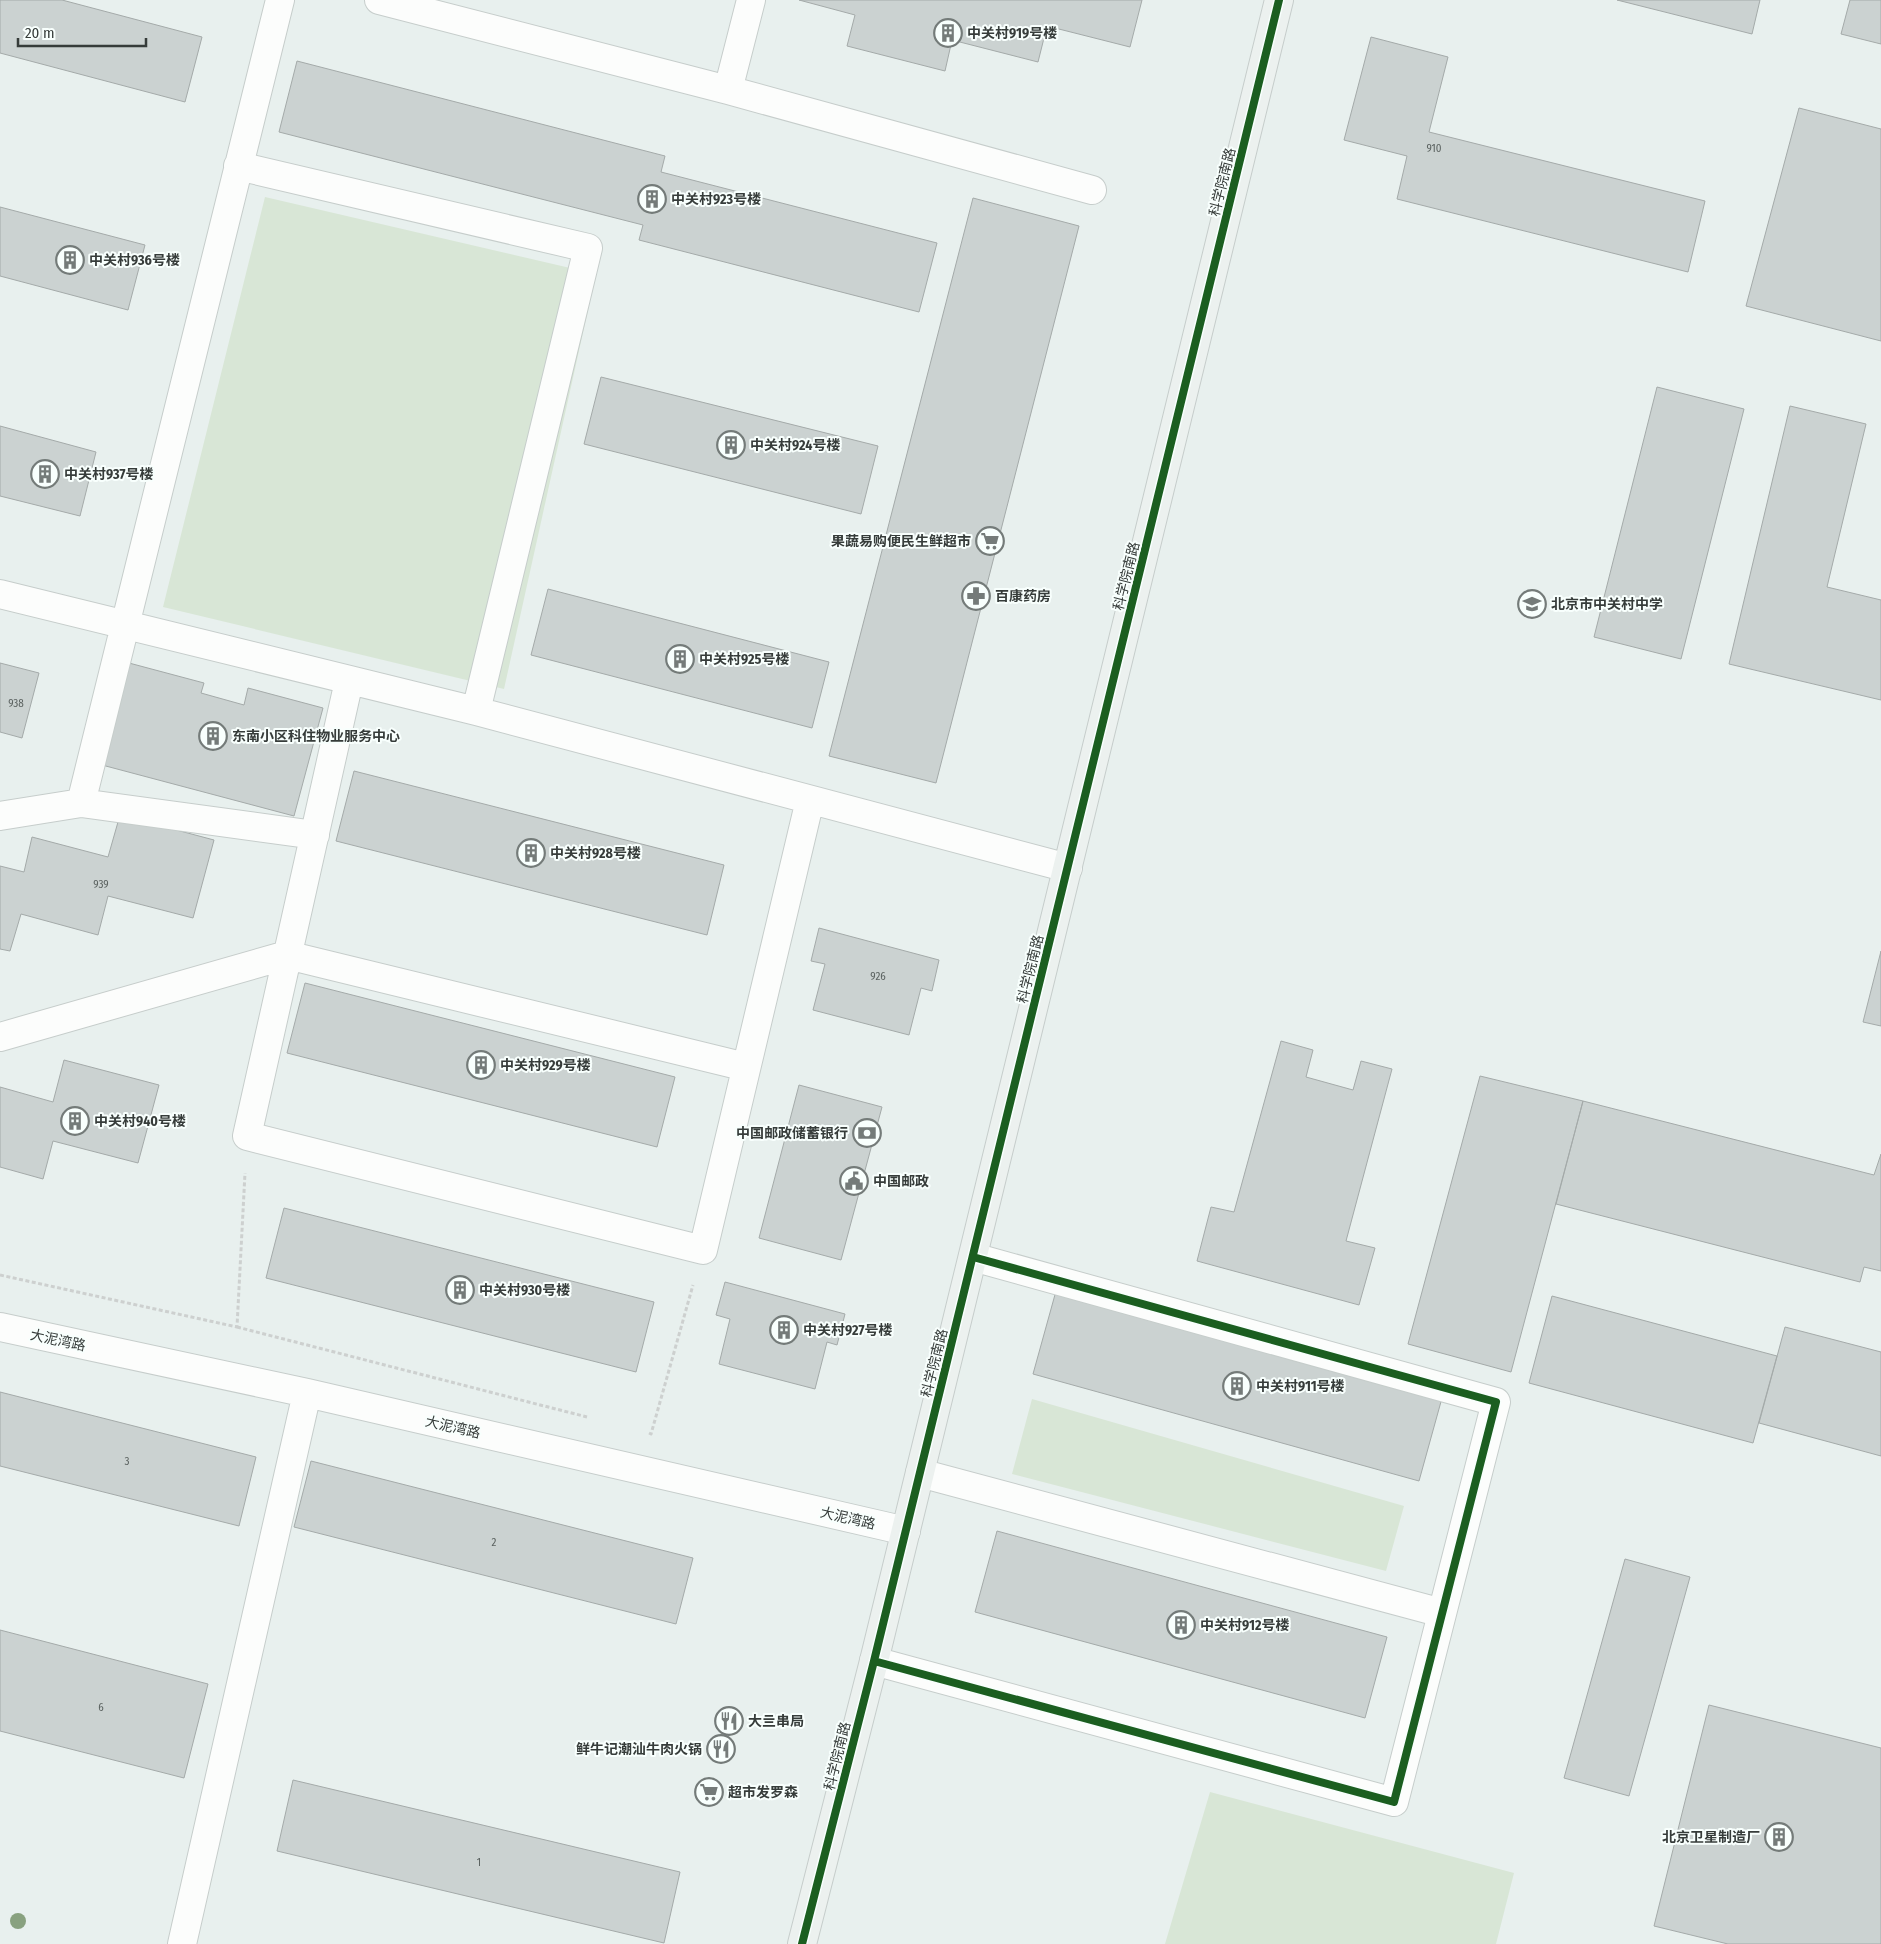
<svg xmlns="http://www.w3.org/2000/svg" width="1881" height="1944" font-family="'Fira Sans Condensed','Noto Sans SC',sans-serif">
<style>
.green{fill:#d8e6d6}
.building{fill:#cbd2d1;stroke:#a4aaa9}
.lines{fill:none;stroke-linecap:round;stroke-linejoin:round}
.street-casing{stroke:#c6cdcb;stroke-width:30}
.secondary-casing{stroke:#c6cdcb;stroke-width:30}
.path{stroke:#cdd0cf;stroke-width:3;stroke-dasharray:4 2.5;stroke-linecap:butt}
.street{stroke:#fcfdfc;stroke-width:28}
.secondary{stroke:#ecf1ef;stroke-width:28}
.cycleway-casing{stroke:#f8fffd;stroke-width:11}
.cycleway{stroke:#1b5e20;stroke-width:8}
.tree{fill:#88a17f}
.labels{text-anchor:middle;stroke-width:4;stroke-linejoin:round;paint-order:stroke}
.number-label{font-size:11px;fill:#5b6260}
.poi-label{font-size:14px;font-weight:bold;fill:#363c3a;stroke:#f8fffd;text-anchor:start}
.street-label{font-size:14px;fill:#363c3a;stroke:#f8fffd}
</style>
<rect width="100%" height="100%" fill="#e8f0ee"/>
<path class="green" d="M265 197 596 274 504 689 163 607Z
M1032 1399 1404 1506 1386 1571 1012 1474Z
M1210 1792 1514 1873 1496 1944H1165Z"/>
<path class="building" d="M0 0H62L202 37 185 102 0 53Z
M799 0H1142L1130 47 1047 26 1038 62 952 40 945 71 847 46 855 15Z
M1617 0H1760L1752 34Z
M1850 0H1881V44L1841 34Z
M1371 37 1448 57 1429 132 1705 201 1688 272 1397 199 1407 156 1344 140Z
M297 61 665 156 661 172 937 243 919 312 639 240 643 225 279 132Z
M1799 108 1881 129V341L1746 306Z
M973 198 1079 226 936 783 829 756Z
M0 207 145 245 128 310 0 276Z
M601 377 878 446 861 514 584 444Z
M1657 387 1744 409 1681 659 1594 637Z
M1790 406 1866 424 1827 587 1881 600V700L1729 664Z
M0 426 96 452 80 516 0 496Z
M548 589 829 662 812 728 531 655Z
M0 663 39 673 22 738 0 732Z
M129 663 204 683 201 693 244 705 248 688 323 708 294 816 102 765Z
M354 771 724 865 707 935 336 841Z
M120 815 214 840 193 918 108 896 98 935 21 914 10 951 0 949V866L24 872 32 837 108 857Z
M819 928 939 960 932 991 921 988 909 1035 813 1010 825 964 811 961Z
M1881 951V1026L1863 1022Z
M305 983 675 1077 657 1147 287 1053Z
M1281 1041 1313 1050 1306 1077 1353 1090 1361 1061 1392 1069 1346 1241 1375 1248 1359 1305 1197 1261 1211 1207 1234 1212Z
M64 1060 159 1085 138 1163 53 1141 43 1179 0 1167V1087L53 1102Z
M1480 1076 1583 1101 1511 1372 1408 1344Z
M799 1085 882 1107 841 1260 759 1238Z
M1583 1101 1874 1175 1881 1154V1271L1864 1267 1860 1282 1556 1204Z
M284 1208 654 1302 636 1372 266 1278Z
M725 1282 845 1314 837 1345 827 1342 815 1389 719 1364 730 1319 716 1315Z
M1056 1291 1442 1398 1419 1481 1033 1374Z
M1552 1296 1777 1356 1753 1443 1529 1383Z
M1785 1327 1881 1352V1456L1759 1423Z
M0 1392 256 1457 239 1526 0 1466Z
M311 1461 693 1558 676 1624 294 1527Z
M997 1531 1387 1637 1365 1718 975 1612Z
M1625 1559 1690 1577 1629 1796 1564 1778Z
M0 1630 208 1684 184 1778 0 1731Z
M1709 1705 1881 1748V1944H1728L1654 1926Z
M293 1780 680 1872 664 1943 277 1851Z"/>
<g class="lines">
<defs>
<path id="street" d="M379 0 728 90 1092 190
M728 90 751 0
M238 166 588 248 476 711
M0 594 476 711 1068 868
M349 681 247 1136 703 1250 810 800
M81 803 280 0
M0 816 81 803 315 835
M0 1037 287 955 746 1067
M0 1327 307 1393 906 1531
M920 1473 1442 1613
M874 1661 1394 1802 1496 1402 973 1257
M182 1944 307 1393"/>
<path id="secondary" d="M802 1944 874 1661 1279 0"/>
</defs>
<use href="#street" class="street-casing"/>
<use href="#secondary" class="secondary-casing"/>
<path class="path" d="M0 1275 237 1327 245 1173
M237 1327 587 1417
M649 1433 651 1434 693 1285"/>
<use href="#street" class="street"/>
<use href="#secondary" class="secondary"/>
<defs>
<path id="cycleway" d="M874 1661 1394 1802 1496 1402 973 1257
M802 1944 874 1661 1279 0"/>
</defs>
<use href="#cycleway" class="cycleway-casing"/>
<use href="#cycleway" class="cycleway"/>
</g>
<circle class="tree" cx="18" cy="1921" r="8"/>
<defs>
<symbol id="building-ring" viewBox="-11 -11 22 22"><circle r="9.5" fill="#f8fffd" stroke="#747b79" stroke-width="1.5"/><path d="M-4-6H4V6H1V3H-1V6H-4ZM-2.5-4.3h1.7v1.8h-1.7ZM.8-4.3h1.7v1.8H.8ZM-2.5-1h1.7V.8h-1.7ZM.8-1h1.7V.8H.8Z" fill="#747b79"/></symbol>
<symbol id="supermarket-ring" viewBox="-11 -11 22 22"><circle r="9.5" fill="#f8fffd" stroke="#747b79" stroke-width="1.5"/><path d="M-6-5.5h2.5l.6 2H6L4.5 2H-2.5L-4.4-4H-6ZM-1.5 3.2a1.3 1.3 0 1 0 .1 0ZM3 3.2a1.3 1.3 0 1 0 .1 0Z" fill="#747b79"/></symbol>
<symbol id="pharmacy-ring" viewBox="-11 -11 22 22"><circle r="9.5" fill="#f8fffd" stroke="#747b79" stroke-width="1.5"/><path d="M-2-6h4v4h4v4h-4v4h-4v-4h-4v-4h4Z" fill="#747b79"/></symbol>
<symbol id="school-ring" viewBox="-11 -11 22 22"><circle r="9.5" fill="#f8fffd" stroke="#747b79" stroke-width="1.5"/><path d="M0-5L7-2L0 1L-7-2ZM-4 1L0 2.5L4 1V4Q0 6-4 4Z" fill="#747b79"/></symbol>
<symbol id="bank-ring" viewBox="-11 -11 22 22"><circle r="9.5" fill="#f8fffd" stroke="#747b79" stroke-width="1.5"/><path d="M-6-4H6V4H-6ZM0-2.3a2.3 2.3 0 1 0 0 4.6a2.3 2.3 0 1 0 0-4.6Z" fill="#747b79"/></symbol>
<symbol id="civic-ring" viewBox="-11 -11 22 22"><circle r="9.5" fill="#f8fffd" stroke="#747b79" stroke-width="1.5"/><path d="M-.6-6.5H3V-4.5H.6V-3L4-1V1h2V6H-6V1h2V-1L-.6-3ZM-1.2 2.5V6h2.4V2.5Z" fill="#747b79"/></symbol>
<symbol id="restaurant-ring" viewBox="-11 -11 22 22"><circle r="9.5" fill="#f8fffd" stroke="#747b79" stroke-width="1.5"/><path d="M-5-6h1v4h1v-4h1v4h1v-4h1v5L-1.5 .5V6h-2V.5L-5-1ZM5-6V6H3V1.5H1.5Q1.5-4 5-6Z" fill="#747b79"/></symbol>
</defs>
<g fill-rule="evenodd">
<use href="#building-ring" x="932" y="17" width="32" height="32"/>
<use href="#building-ring" x="636" y="183" width="32" height="32"/>
<use href="#building-ring" x="54" y="244" width="32" height="32"/>
<use href="#building-ring" x="715" y="429" width="32" height="32"/>
<use href="#building-ring" x="29" y="458" width="32" height="32"/>
<use href="#supermarket-ring" x="974" y="525" width="32" height="32"/>
<use href="#pharmacy-ring" x="960" y="580" width="32" height="32"/>
<use href="#school-ring" x="1516" y="588" width="32" height="32"/>
<use href="#building-ring" x="664" y="643" width="32" height="32"/>
<use href="#building-ring" x="197" y="720" width="32" height="32"/>
<use href="#building-ring" x="515" y="837" width="32" height="32"/>
<use href="#building-ring" x="465" y="1049" width="32" height="32"/>
<use href="#building-ring" x="59" y="1105" width="32" height="32"/>
<use href="#bank-ring" x="851" y="1117" width="32" height="32"/>
<use href="#civic-ring" x="838" y="1165" width="32" height="32"/>
<use href="#building-ring" x="444" y="1274" width="32" height="32"/>
<use href="#building-ring" x="768" y="1314" width="32" height="32"/>
<use href="#building-ring" x="1221" y="1370" width="32" height="32"/>
<use href="#building-ring" x="1165" y="1609" width="32" height="32"/>
<use href="#restaurant-ring" x="713" y="1705" width="32" height="32"/>
<use href="#restaurant-ring" x="705" y="1733" width="32" height="32"/>
<use href="#supermarket-ring" x="693" y="1776" width="32" height="32"/>
<use href="#building-ring" x="1763" y="1821" width="32" height="32"/>
</g>
<g class="labels">
<g class="number-label">
<text x="1434" y="152">910</text>
<text x="16" y="707">938</text>
<text x="101" y="888">939</text>
<text x="878" y="980">926</text>
<text x="127" y="1465">3</text>
<text x="494" y="1546">2</text>
<text x="101" y="1711">6</text>
<text x="479" y="1866">1</text>
</g>
<g class="poi-label">
<text x="967" y="38">中关村919号楼</text>
<text x="671" y="204">中关村923号楼</text>
<text x="89" y="265">中关村936号楼</text>
<text x="750" y="450">中关村924号楼</text>
<text x="64" y="479">中关村937号楼</text>
<text x="971" y="546" text-anchor="end">果蔬易购便民生鲜超市</text>
<text x="995" y="601">百康药房</text>
<text x="1551" y="609">北京市中关村中学</text>
<text x="699" y="664">中关村925号楼</text>
<text x="232" y="741">东南小区科住物业服务中心</text>
<text x="550" y="858">中关村928号楼</text>
<text x="500" y="1070">中关村929号楼</text>
<text x="94" y="1126">中关村940号楼</text>
<text x="848" y="1138" text-anchor="end">中国邮政储蓄银行</text>
<text x="873" y="1186">中国邮政</text>
<text x="479" y="1295">中关村930号楼</text>
<text x="803" y="1335">中关村927号楼</text>
<text x="1256" y="1391">中关村911号楼</text>
<text x="1200" y="1630">中关村912号楼</text>
<text x="748" y="1726">大亖串局</text>
<text x="702" y="1754" text-anchor="end">鲜牛记潮汕牛肉火锅</text>
<text x="728" y="1797">超市发罗森</text>
<text x="1760" y="1842" text-anchor="end">北京卫星制造厂</text>
</g>
<g class="street-label">
<text transform="translate(1222 182) rotate(-76)" y="5">科学院南路</text>
<text transform="translate(1126 576) rotate(-76)" y="5">科学院南路</text>
<text transform="translate(1030 969) rotate(-76)" y="5">科学院南路</text>
<text transform="translate(58 1340) rotate(12)" y="5">大泥湾路</text>
<text transform="translate(934 1363) rotate(-76)" y="5">科学院南路</text>
<text transform="translate(453 1427) rotate(13)" y="5">大泥湾路</text>
<text transform="translate(848 1518) rotate(13)" y="5">大泥湾路</text>
<text transform="translate(837 1756) rotate(-76)" y="5">科学院南路</text>
</g>
</g>
<path d="M18 38v8h128v-8" fill="none" stroke="#363c3a" stroke-width="2.5"/>
<text x="25" y="38" font-size="15" fill="#363c3a" stroke="#f8fffd" stroke-width="4" paint-order="stroke">20 m</text>
</svg>
